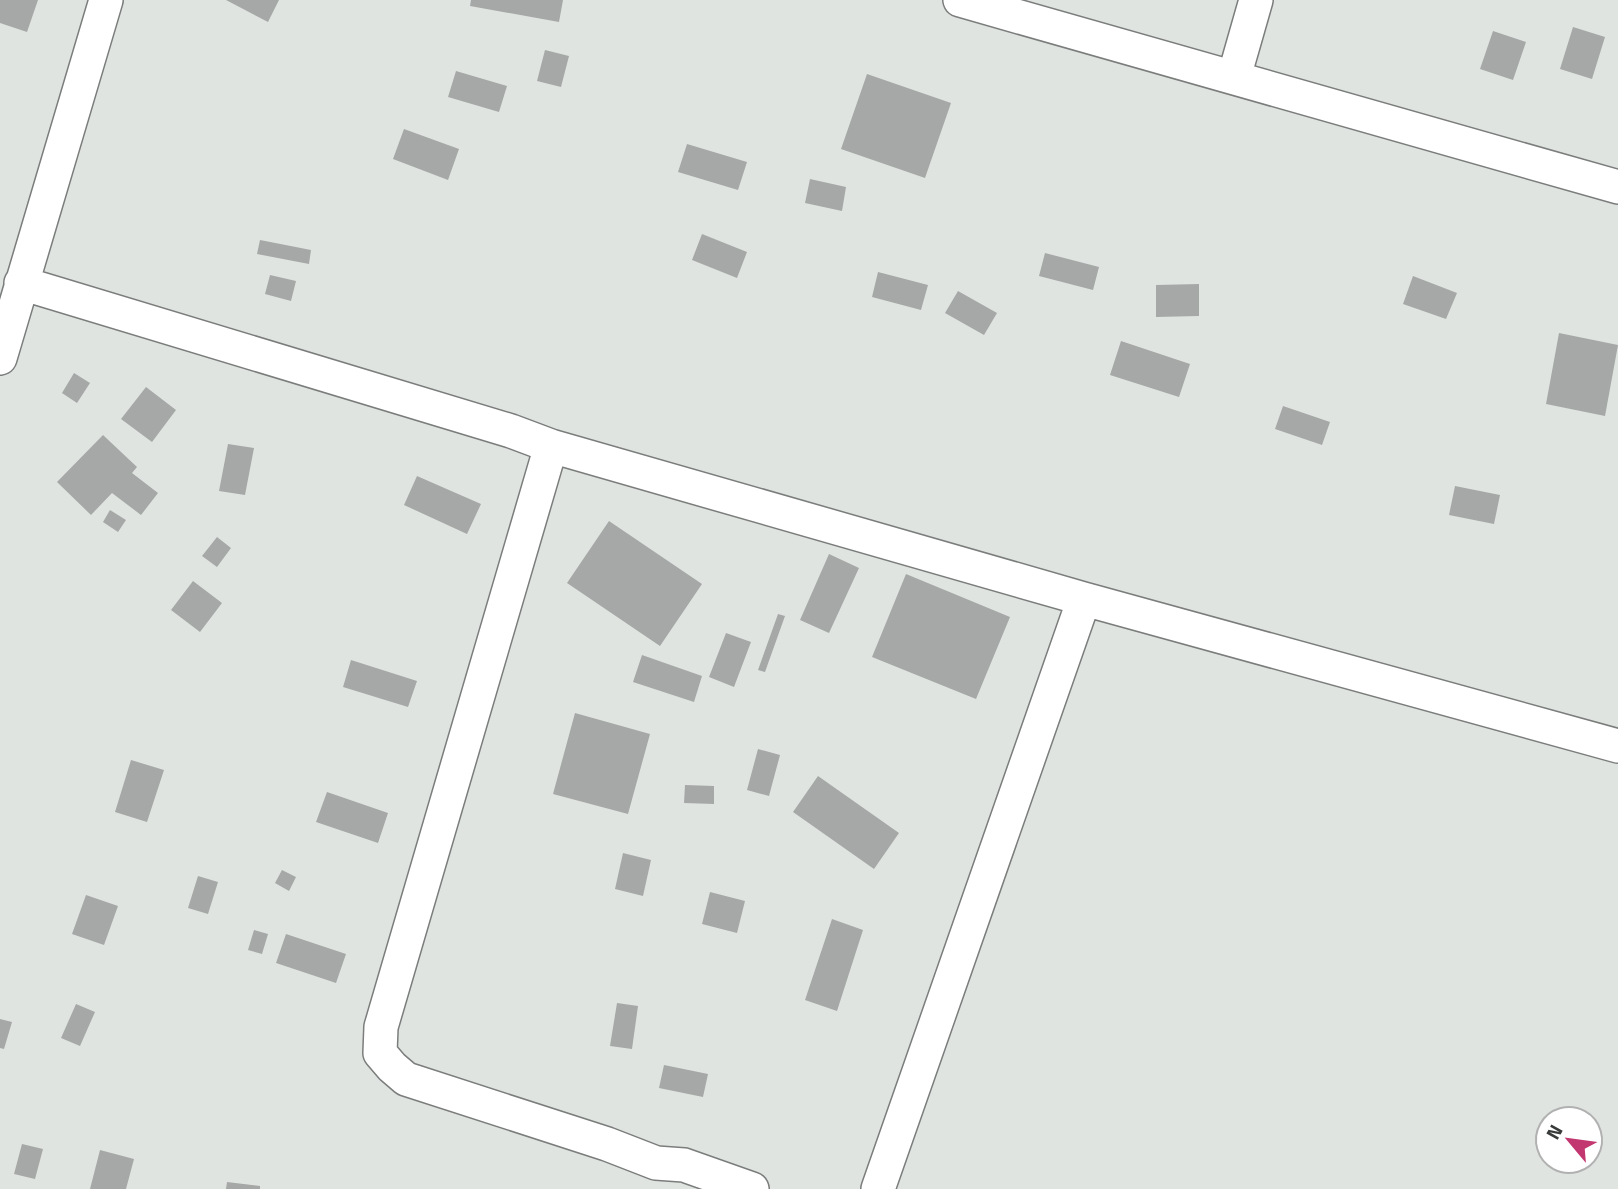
<svg xmlns="http://www.w3.org/2000/svg" width="1618" height="1189" font-family="'Titillium Web',sans-serif">
<style>
.building{fill:#a5a8a6}
.lines{fill:none;stroke-linecap:round;stroke-linejoin:round}
.minor-casing{stroke:#7a7d7b;stroke-width:36}
.minor{stroke:#fff;stroke-width:33}
</style>
<rect width="100%" height="100%" fill="#e0e4e1"/>
<path class="building" d="M0 0H38L27 32 0 23Z
M226 0H279L268 22Z
M471 0H563L559 22 470 6Z
M1573 27 1605 37 1592 79 1560 69Z
M1493 31 1526 42 1513 80 1480 69Z
M545 50 569 56 561 87 537 81Z
M456 71 507 86 499 112 448 97Z
M867 74 951 103 925 178 841 149Z
M404 129 459 149 448 180 393 159Z
M687 144 747 162 738 190 678 172Z
M810 179 846 187 842 211 805 203Z
M702 234 747 252 737 278 692 260Z
M260 240 311 250 309 264 257 254Z
M1045 253 1099 267 1093 290 1039 276Z
M878 272 928 285 921 310 872 297Z
M270 275 296 281 291 301 265 294Z
M1413 276 1457 293 1446 319 1403 304Z
M1199 284V316L1156 317V285Z
M958 291 997 313 984 335 945 313Z
M1559 333 1618 345 1605 416 1546 404Z
M1121 341 1190 364 1179 397 1110 375Z
M74 373 90 383 77 403 62 393Z
M146 387 176 410 152 442 121 419Z
M1283 406 1330 422 1322 445 1275 429Z
M103 435 137 467 132 473 158 493 141 515 112 493 91 515 57 482Z
M228 444 254 448 245 495 219 491Z
M417 476 481 504 467 534 404 505Z
M1455 486 1500 495 1494 524 1449 515Z
M110 510 126 520 118 532 103 522Z
M609 521 702 584 660 646 567 583Z
M217 537 231 548 217 567 202 556Z
M829 554 859 568 829 633 800 620Z
M906 574 1010 617 976 699 872 657Z
M193 581 222 603 200 632 171 610Z
M778 614 785 616 765 672 758 670Z
M726 633 751 642 734 687 709 677Z
M642 655 702 676 694 702 633 682Z
M351 660 417 681 408 707 343 687Z
M575 713 650 734 628 814 553 794Z
M758 749 780 755 769 796 747 790Z
M131 760 164 770 147 822 115 812Z
M818 776 899 833 874 869 793 812Z
M685 785 714 786V804L684 803Z
M327 792 388 813 378 843 316 822Z
M623 853 651 860 643 896 615 889Z
M282 870 296 877 289 891 275 883Z
M198 876 218 882 208 914 188 908Z
M710 892 745 901 737 933 702 924Z
M86 895 118 906 104 945 72 934Z
M832 919 863 930 837 1011 805 1000Z
M254 930 268 934 262 954 248 950Z
M286 934 346 954 336 983 276 963Z
M617 1003 638 1006 632 1049 610 1046Z
M76 1004 95 1012 80 1046 61 1038Z
M0 1019 12 1022 4 1049 0 1048Z
M664 1065 708 1074 703 1097 659 1088Z
M22 1144 43 1149 35 1179 14 1174Z
M100 1150 134 1159 126 1189H90Z
M227 1182 260 1186V1189H226Z"/>
<g class="lines">
<defs>
<path id="minor" d="M960 0 1618 187
M1234 77 1256 0
M21 283 511 431 551 446 381 1027 380 1053 392 1067 406 1079 607 1144 656 1163 684 1165 752 1189
M0 358 106 0
M551 446 1084 599 1618 746
M878 1189 1084 599"/>
</defs>
<use href="#minor" class="minor-casing"/>
<use href="#minor" class="minor"/>
</g>
<g transform="translate(1569 1140) rotate(299)"><circle r="33" fill="#ffffff" stroke="#b0b1b0" stroke-width="2"/>
<path d="M0-5L12 26L0 18L-12 26Z" fill="#c23770"/>
<text y="-10" font-size="19" font-weight="bold" text-anchor="middle" fill="#393b3a">N</text>
</g>
</svg>
